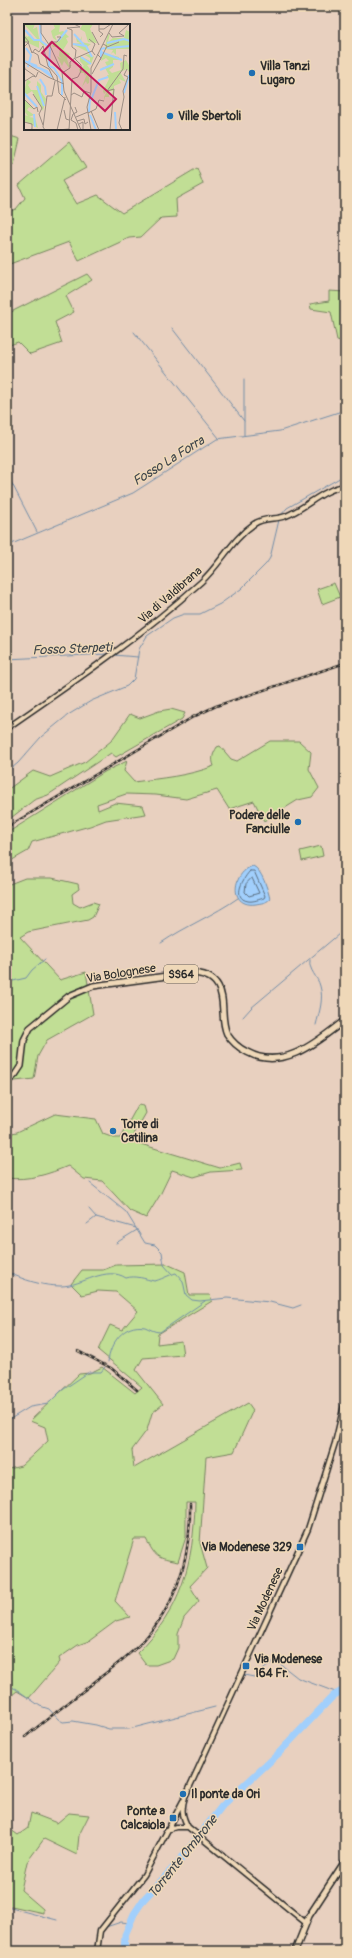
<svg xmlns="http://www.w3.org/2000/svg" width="352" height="1958" font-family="Pangolin,sans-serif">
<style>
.green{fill:#c1de95;stroke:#768460}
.water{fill:#a1cffc;stroke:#728da8}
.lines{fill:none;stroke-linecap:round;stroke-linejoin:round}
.shore{stroke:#5a6d7f;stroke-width:1}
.stream{stroke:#728da8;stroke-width:1}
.river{stroke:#a1cffc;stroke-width:7}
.tertiary-casing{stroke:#2b2b2b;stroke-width:7}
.primary-casing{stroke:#2b2b2b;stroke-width:8}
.tertiary{stroke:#efd8b8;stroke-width:4}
.primary{stroke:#efd8b8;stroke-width:5}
.rail-casing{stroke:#2b2b2b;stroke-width:2.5}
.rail{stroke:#efd8b8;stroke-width:1;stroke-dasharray:3;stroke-linecap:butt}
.poi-dot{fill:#1f6fb2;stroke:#efd8b8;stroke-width:1.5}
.labels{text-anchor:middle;stroke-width:3;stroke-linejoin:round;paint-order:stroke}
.shield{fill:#efd8b8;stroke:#665f55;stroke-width:1}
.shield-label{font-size:11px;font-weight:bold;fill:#2b2b2b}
.poi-label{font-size:12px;font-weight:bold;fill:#2b2b2b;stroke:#efd8b8;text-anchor:start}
.street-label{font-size:12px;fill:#2b2b2b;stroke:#efd8b8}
.water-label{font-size:13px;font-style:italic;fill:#3d444a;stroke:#efd8b8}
.inset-river{fill:none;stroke:#a1cffc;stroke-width:2}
.inset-road{fill:none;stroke:#9c8e84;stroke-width:1}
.view{fill:#c2185b;fill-opacity:0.15;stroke:#c2185b;stroke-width:2}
.inset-edge{fill:none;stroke:#2b2b2b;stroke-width:2}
</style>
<rect width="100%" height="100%" fill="#e8d0bf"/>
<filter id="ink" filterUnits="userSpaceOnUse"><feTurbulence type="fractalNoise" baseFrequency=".025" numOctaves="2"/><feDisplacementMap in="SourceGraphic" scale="8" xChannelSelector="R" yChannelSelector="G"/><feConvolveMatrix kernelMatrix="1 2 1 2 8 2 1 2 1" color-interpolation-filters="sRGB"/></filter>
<g filter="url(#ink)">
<path class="green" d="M7 135 20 139 14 165 7 166Z
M69 142 86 168 62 181 76 204 98 195 122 213 197 168 203 184 176 199 177 217 161 218 141 237 129 238 79 261 69 242 7 265V212L16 209 25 198 19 185Z
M87 274 92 280 66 296 74 312 55 322 62 343 30 354 18 342 7 346V314Z
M329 291 345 292V342L337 340 331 312 311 309 310 304 329 301Z
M334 583 340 597 322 604 317 589Z
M171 709 185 713 182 719 116 757 111 753 48 795 34 800 7 821V790L33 771 50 777 85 762 111 741 130 714 140 718 159 711Z
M270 741H299L311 752 309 769 319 788 312 797 298 800 264 821 254 801 229 809 217 790 186 799 156 795 126 794 97 804 98 810 115 803 143 806 146 814 106 820 90 826 32 842 28 851 7 863V833L106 771 127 761 124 771 134 782C161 778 189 776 214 766 211 758 213 754 217 747L220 746 231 759 237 761Z
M321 846 323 856 302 861 300 851Z
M25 878H52L78 884 79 889 72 894 73 903 80 907 93 902 99 904 93 917 88 920 28 932 20 937 60 980 86 972 93 1014 47 1040 38 1056 34 1079 15 1081 7 1077V918L9 917 7 910V885Z
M138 1105 144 1106 146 1113 135 1132 134 1142 220 1168 240 1163 242 1170 211 1172 194 1177 172 1170 160 1195 146 1218 130 1211 102 1181 84 1179 68 1166C49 1174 28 1181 7 1178V1134L17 1132 55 1114 96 1119 103 1134 114 1138H120Z
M167 1264 185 1272 189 1295H210L212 1301 158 1334 157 1344 181 1341 183 1355 143 1358 136 1370 163 1404 152 1413 147 1430 132 1450 134 1468 248 1403 253 1410 234 1452 206 1457 200 1543 207 1568 190 1586 199 1601 184 1618 178 1634V1648L173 1659 156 1665H146L137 1653C181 1610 194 1563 195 1502H186V1537L178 1562C157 1558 156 1558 146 1539H134L115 1601 130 1617 116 1621 89 1641 78 1645 59 1658 60 1662 29 1698 17 1691 7 1699V1467L9 1469 21 1466 48 1441 45 1427 30 1421 79 1374 90 1373 102 1367 135 1393 142 1387 98 1350 110 1325 122 1330 138 1311 116 1292 98 1291 82 1295 71 1284 82 1270H103L116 1265Z
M31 1813 57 1823 69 1813 89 1815 79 1835 77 1855 44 1839 27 1862 21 1890 43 1909V1913L7 1905V1827L18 1835 28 1828Z"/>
<path class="water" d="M253 866C262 870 268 890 270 899 266 903 261 903 256 904 228 908 232 872 253 866Z"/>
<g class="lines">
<path class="shore" d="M250 871H254L265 896 264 898C260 899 253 902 248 901 231 898 244 877 250 871Z
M252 878 259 893 249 896 245 892 246 884Z"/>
<path class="stream" d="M172 328 244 421
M134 332 219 438
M244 435V379
M7 474 37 532
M281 515 287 508 345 475
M7 546 133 493 217 439 280 431 345 410
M113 655 138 657
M7 659 108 654
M7 772 18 763 41 737 68 715 91 701 127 686 134 679 139 649 147 636 173 618 184 614H200L220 604 241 589 266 564 270 558 279 520
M161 943C186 926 214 915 238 898
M310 960C308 970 318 977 320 986 324 999 319 1013 316 1025
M7 980 13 981 26 978 32 970 45 959
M243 1017 251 1008 345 929
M90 1183 126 1212 145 1243 155 1245 162 1252 164 1265 172 1274
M89 1209 96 1217 136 1228
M87 1224 96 1217
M116 1243 137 1230
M7 1272C24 1280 42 1286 61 1286 82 1286 106 1265 126 1278 136 1275 145 1279 154 1281 158 1281 171 1274 176 1273L183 1281 186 1295 192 1300 200 1301 227 1298 270 1302 293 1308 301 1305
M108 1362C110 1344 123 1323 145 1327 150 1329 154 1332 160 1332L205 1301
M7 1421 30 1407 48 1404 61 1391 89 1372H101L105 1367
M244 1675 259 1678 264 1669 275 1660 298 1678 338 1693
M7 1685 16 1689 40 1706 49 1709 58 1719 63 1722 73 1721 96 1725 109 1729H129L215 1707
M342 1861 345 1853
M7 1907 57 1920
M106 1927 121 1922 129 1923"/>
<path class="river" d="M124 1951 125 1935 134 1914 144 1899 177 1864 222 1806 277 1755 333 1696 345 1689"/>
<defs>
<path id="tertiary" d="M7 728C74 682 140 637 201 582 220 565 232 539 254 524 264 517 275 520 286 516 306 508 323 489 345 486
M166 1830 176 1827H188
M306 1923 188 1827C182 1816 181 1809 185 1797L308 1529 335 1443 345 1401
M97 1951 100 1931 144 1875 183 1801"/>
<path id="primary" d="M7 1082 15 1075 21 1066 24 1040 30 1028 69 996 93 986 189 973C200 973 212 975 218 986 226 1000 220 1019 227 1034 232 1042 239 1048 247 1052 283 1072 318 1041 345 1020
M295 1951 309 1916 345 1861"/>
</defs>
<use href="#tertiary" class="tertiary-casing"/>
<use href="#primary" class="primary-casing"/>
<use href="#tertiary" class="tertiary"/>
<use href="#primary" class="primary"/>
<defs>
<path id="rail" d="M7 827 193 717 216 706 345 663
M78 1351 111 1368 137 1390
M25 1737C47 1719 69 1702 92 1684 109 1670 128 1657 143 1641 178 1603 191 1555 190 1504"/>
</defs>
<use href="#rail" class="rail-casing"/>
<use href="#rail" class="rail"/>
</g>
</g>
<g class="poi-dot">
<circle cx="252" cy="73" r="4"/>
<circle cx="170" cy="116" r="4"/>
<circle cx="298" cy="822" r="4"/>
<circle cx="113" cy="1131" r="4"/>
<rect x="296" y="1543" width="8" height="8" rx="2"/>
<rect x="242" y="1662" width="8" height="8" rx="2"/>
<circle cx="183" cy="1794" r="4"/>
<rect x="169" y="1814" width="8" height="8" rx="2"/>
</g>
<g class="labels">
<rect class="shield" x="164" y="965" width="34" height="18" rx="3"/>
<g class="shield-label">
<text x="181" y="978">SS64</text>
</g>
<g class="poi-label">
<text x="260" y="70">Villa Tanzi<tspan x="260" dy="14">Lugaro</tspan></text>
<text x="178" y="120">Ville Sbertoli</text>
<text x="290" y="819" text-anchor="end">Podere delle<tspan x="290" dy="14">Fanciulle</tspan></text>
<text x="121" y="1128">Torre di<tspan x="121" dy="14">Catilina</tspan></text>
<text x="292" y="1551" text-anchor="end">Via Modenese 329</text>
<text x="254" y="1663">Via Modenese<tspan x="254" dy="14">164 Fr.</tspan></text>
<text x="191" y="1798">Il ponte da Ori</text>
<text x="165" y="1815" text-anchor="end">Ponte a<tspan x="165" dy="14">Calcaiola</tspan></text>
</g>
<g class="street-label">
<text transform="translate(170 595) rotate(-41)" y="4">Via di Valdibrana</text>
<text transform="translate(121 973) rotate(-9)" y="4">Via Bolognese</text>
<text transform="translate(265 1599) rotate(-65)" y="4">Via Modenese</text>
</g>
<g class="water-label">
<text transform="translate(168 460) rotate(-32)" y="5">Fosso La Forra</text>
<text transform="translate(72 648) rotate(-2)" y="5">Fosso Sterpeti</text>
<text transform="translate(182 1856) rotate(-51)" y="5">Torrente Ombrone</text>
</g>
</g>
<g transform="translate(24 24)">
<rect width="106" height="106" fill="#e8d0bf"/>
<path d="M0 0H11L9 5 13 3 15 14 20 20V23L15 17V24L0 17V11L4 13 6 10 10 15H13ZM29 0 36 1 35 8 39 7 45 13 42 14 44 18 39 26 46 30 43 35 45 41H48L45 44 40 37 38 42 33 32 38 35 35 32 36 23H29L28 21 38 14 36 10 31 12 33 17 29 14 27 7 31 4ZM59 0H69L66 5 73 19 64 18 61 8 56 5ZM102 6 106 8V25H92V31L89 28 87 30 89 26 81 25 83 12 86 9 84 18 89 14H100ZM58 12 57 18 67 20 63 23 66 29 48 20 57 19 53 18 52 14 56 16ZM80 29 95 33V36H89V43L85 46 88 49 97 46 96 39 102 36 106 43 105 48 103 45 96 48 102 58 95 55 97 59 90 62V69L87 72 89 67H85V73H81L80 77V73L83 67 80 70 79 67 85 55 83 51H85L81 44H78L83 42 81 38 85 37 82 34 77 37ZM66 30 68 33 70 32 67 40 63 41 66 45 65 59 63 60 62 57 58 63 64 47 61 52 60 49H56L55 45 60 42 56 37V32L66 37V34L61 31ZM3 55 7 58 4 61 7 66H13V57L17 61V68L22 75 19 87 8 67 2 71 0 69ZM0 75 10 86 5 83 3 86 10 91 5 93 11 94 14 104 0 97V91L4 92 0 87Z" fill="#c1de95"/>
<path class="inset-river" d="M16 0 17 17 26 24 25 42 30 44 38 57V71M1 6 10 16H17M50 10 60 21M34 17 43 6M83 19 100 15 106 17M49 20 62 22 68 33M2 24 7 31 4 43M83 24 106 22M77 28 98 36M57 33 67 40M77 33V25L81 24M0 37 13 42M7 41 17 45 28 53M15 44 23 47 27 52M76 46 90 40M16 55 21 63 22 71M13 62 20 82M0 69 13 83M100 69 105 51M67 76 75 56 84 53M65 88 66 74M91 88 92 106M10 90 11 103M66 91 72 106"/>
<path class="inset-road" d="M17 0V9L26 22 38 48 40 67 57 106M75 0V7L79 10 76 13M75 5H80L87 0M68 8 75 21M85 9 88 13 100 12 95 9 104 1M0 12 5 18 0 23M65 15 71 20 68 27M0 18H4L8 29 11 25 15 28 19 22 24 42 33 52 35 69 42 76M26 22V18H33L37 13H33M83 23 95 18M9 28 14 31 16 40 25 45 30 56M52 34 68 27 71 31M76 36 83 22 79 20M0 38 24 53M0 40 1 45 11 52M38 49 46 44V38L51 34M68 50 77 34 73 30M0 53 1 57 9 52 12 53 14 48M24 53 40 60M9 70 18 84M47 71 50 69 58 73 60 67 66 69M28 72 31 57M0 75 10 85 13 83 14 88M51 83 53 88 49 90 47 96 52 99 54 106M18 84 15 90 19 101M40 86 42 95 45 96M67 87 75 106M64 89 72 85 75 76 80 77M52 93 64 88M53 97 60 95 61 100 64 98M0 98 8 100V105L5 106M55 100 59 98V106M21 106 19 103 23 72H28M33 106 45 105M33 106 41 73M45 106 48 55 54 53 57 47V41L51 35 52 26 48 23V6L43 4 56 3 50 0M67 106 63 83 67 68V44L89 0M86 106 90 65 83 67 99 45 100 31 103 32M98 106 95 99 100 73 99 67 104 53 100 51 103 45"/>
<path class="view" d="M28 18 92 75 81 87 18 29Z"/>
<rect width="106" height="106" class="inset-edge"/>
</g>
<rect width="352" height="1958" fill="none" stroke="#efd8b8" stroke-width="24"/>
<rect x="12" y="12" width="328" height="1934" fill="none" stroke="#2b2b2b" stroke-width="1.5" filter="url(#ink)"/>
</svg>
